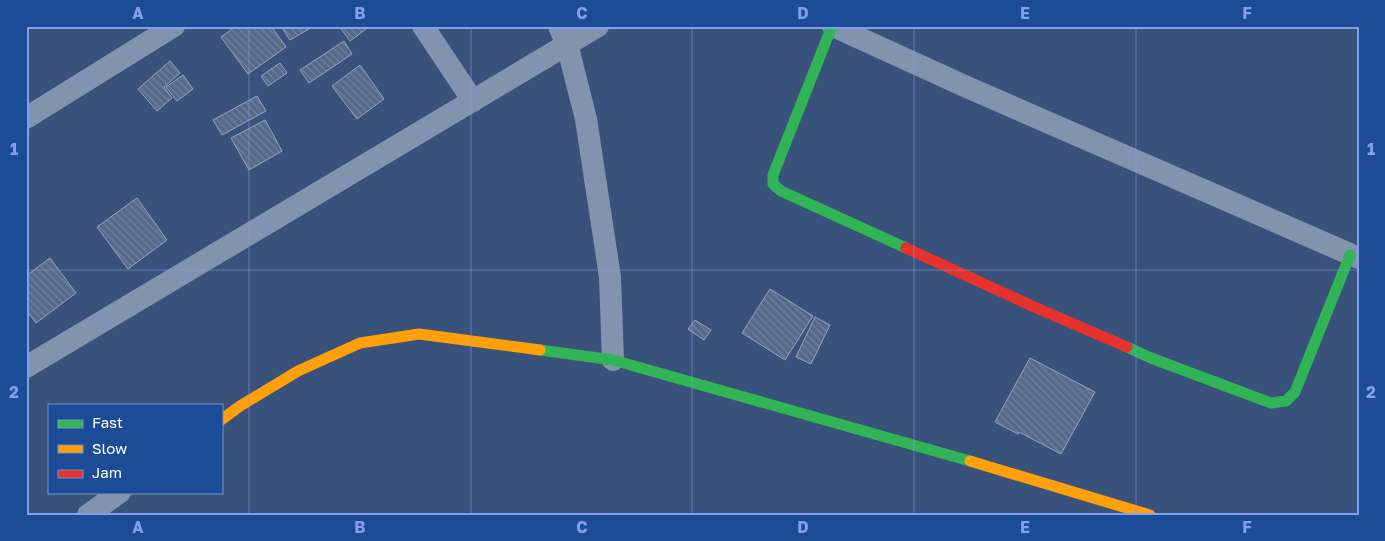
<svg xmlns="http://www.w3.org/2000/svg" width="1385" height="541" font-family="'Golos Text',sans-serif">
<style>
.building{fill:url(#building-back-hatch);stroke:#96a4bb}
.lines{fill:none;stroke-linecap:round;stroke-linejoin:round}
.street{stroke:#8293ad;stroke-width:22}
.fast{stroke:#30b455;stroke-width:11}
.slow{stroke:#ff9f0a;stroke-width:11}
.jam{stroke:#e5322d;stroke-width:11}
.grid{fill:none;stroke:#839eea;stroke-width:1;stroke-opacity:0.55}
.neatline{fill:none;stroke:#839eea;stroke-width:2}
.grid-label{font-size:16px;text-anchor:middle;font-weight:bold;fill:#839eea}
</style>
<defs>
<pattern id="building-back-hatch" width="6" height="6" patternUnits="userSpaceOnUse" patternTransform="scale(1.25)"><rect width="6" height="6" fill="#556a8a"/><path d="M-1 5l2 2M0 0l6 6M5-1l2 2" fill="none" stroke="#6e809c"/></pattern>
</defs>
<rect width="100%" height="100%" fill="#38527b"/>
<path class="building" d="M236 26H271L286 47 248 74 221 37Z
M281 26H314L290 40Z
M339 26H370L350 41Z
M344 41 352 54 309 83 300 70Z
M170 61 180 73 164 87 172 98 157 111 138 89Z
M280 63 287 73 268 86 261 76Z
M360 65 384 99 357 119 332 86Z
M183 75 193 89 177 101 166 87Z
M257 96 266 111 222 135 213 120Z
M265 120 282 151 249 170 231 138Z
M137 198 167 240 128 269 97 227Z
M50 258 76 293 36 323 26 310V276Z
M770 289 813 316 785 360 742 333Z
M815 317 830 325 811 364 796 357Z
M695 320 711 330 704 340 688 329Z
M1030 358 1095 392 1061 454 1019 432 1018 434 995 422Z"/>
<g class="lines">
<path class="street" d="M423 26 473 101
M559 26 567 44 586 119 610 277 613 360
M833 26 969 88 1359 258
M26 118 174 26
M26 367 598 26
M88 515 120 492"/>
<path class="fast" d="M832 26 773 175V184L781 191 906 248
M1127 347 1151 358 1271 403 1286 401 1295 392 1350 255
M540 350 613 360 970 461"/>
<path class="slow" d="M221 420 240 406 298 371 360 343 419 334 540 350
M970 461 1150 515"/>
<path class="jam" d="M906 248 1032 306 1127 347"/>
</g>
<path class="grid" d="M249 26V515M471 26V515M692 26V515M914 26V515M1136 26V515M26 270H1359"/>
<rect width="1385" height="541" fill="none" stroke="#1c4c97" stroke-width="55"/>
<rect x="48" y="404" width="175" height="90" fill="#1c4c97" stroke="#7794c1"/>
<rect x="58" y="420" width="25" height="8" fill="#30b455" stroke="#7794c1"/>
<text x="92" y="428" font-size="15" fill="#ffffff">Fast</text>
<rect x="58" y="445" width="25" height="8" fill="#ff9f0a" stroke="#7794c1"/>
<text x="92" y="454" font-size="15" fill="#ffffff">Slow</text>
<rect x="58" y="470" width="25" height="8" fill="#e5322d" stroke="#7794c1"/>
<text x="92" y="478" font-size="15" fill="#ffffff">Jam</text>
<rect x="28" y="28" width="1330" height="486" class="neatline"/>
<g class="grid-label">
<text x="138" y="19">A</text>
<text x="360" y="19">B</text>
<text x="582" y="19">C</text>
<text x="803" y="19">D</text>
<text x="1025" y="19">E</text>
<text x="1247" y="19">F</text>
<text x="14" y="155">1</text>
<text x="1371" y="155">1</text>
<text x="14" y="398">2</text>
<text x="1371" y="398">2</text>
<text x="138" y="533">A</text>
<text x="360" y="533">B</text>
<text x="582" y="533">C</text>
<text x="803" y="533">D</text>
<text x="1025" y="533">E</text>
<text x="1247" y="533">F</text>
</g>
</svg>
